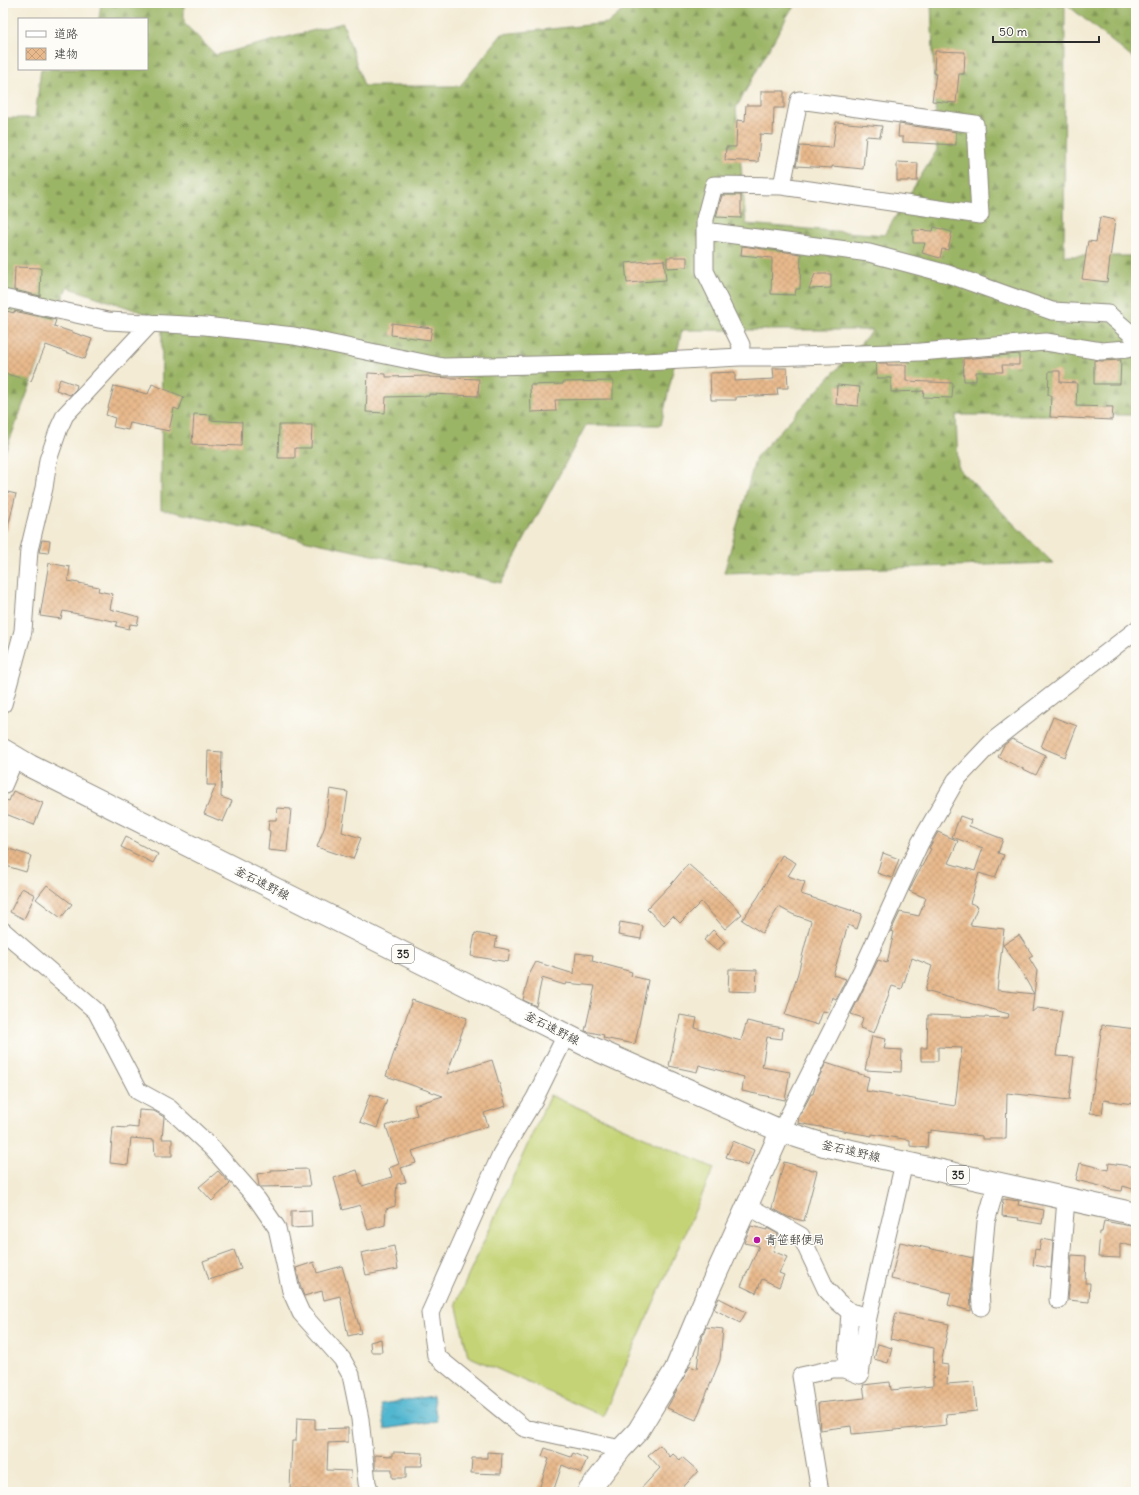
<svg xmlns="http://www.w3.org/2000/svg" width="1139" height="1495" font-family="Delius,'Klee One',sans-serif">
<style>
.forest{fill:url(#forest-firs);stroke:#637048}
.pitch{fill:#c4d375;stroke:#787f50}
.water{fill:url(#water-ripples);stroke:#3e707d}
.building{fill:url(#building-cross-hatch)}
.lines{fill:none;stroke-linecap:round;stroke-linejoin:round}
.minor-casing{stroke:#8f8b80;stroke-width:19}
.tertiary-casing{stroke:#8f8b80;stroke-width:23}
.primary-casing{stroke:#8f8b80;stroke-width:24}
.minor{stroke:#fff;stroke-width:17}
.tertiary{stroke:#fff;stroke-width:21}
.primary{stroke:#fff;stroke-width:22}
.poi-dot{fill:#b5179e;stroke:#fdfcf7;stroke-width:1.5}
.labels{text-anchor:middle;stroke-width:3;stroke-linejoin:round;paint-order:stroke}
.shield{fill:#fdfcf7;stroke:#6a6a68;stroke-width:1}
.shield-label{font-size:11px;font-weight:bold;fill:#2b2b2b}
.street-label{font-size:12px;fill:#2b2b2b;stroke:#fdfcf7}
.poi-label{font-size:12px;fill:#2b2b2b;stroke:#fdfcf7;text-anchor:start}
</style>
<defs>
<pattern id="forest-firs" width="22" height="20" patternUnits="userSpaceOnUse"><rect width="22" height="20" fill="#9bb566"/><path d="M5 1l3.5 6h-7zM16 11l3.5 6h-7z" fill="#7f9354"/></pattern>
<pattern id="water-ripples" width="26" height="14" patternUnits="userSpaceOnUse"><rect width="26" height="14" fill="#51b6cf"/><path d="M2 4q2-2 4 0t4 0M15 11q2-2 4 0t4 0" fill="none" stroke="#4394a8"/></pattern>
<pattern id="building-cross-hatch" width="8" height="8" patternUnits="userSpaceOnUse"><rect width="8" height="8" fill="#e8b98c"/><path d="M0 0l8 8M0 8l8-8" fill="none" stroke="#c79f79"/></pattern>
</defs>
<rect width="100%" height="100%" fill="#fdfcf7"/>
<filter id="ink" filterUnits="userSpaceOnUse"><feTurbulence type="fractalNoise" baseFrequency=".025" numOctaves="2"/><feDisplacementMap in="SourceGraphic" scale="8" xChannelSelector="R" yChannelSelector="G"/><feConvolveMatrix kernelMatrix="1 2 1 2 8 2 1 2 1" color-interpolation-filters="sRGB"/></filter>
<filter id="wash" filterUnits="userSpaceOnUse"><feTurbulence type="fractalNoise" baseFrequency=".012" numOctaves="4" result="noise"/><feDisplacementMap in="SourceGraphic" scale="16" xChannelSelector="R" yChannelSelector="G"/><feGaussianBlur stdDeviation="0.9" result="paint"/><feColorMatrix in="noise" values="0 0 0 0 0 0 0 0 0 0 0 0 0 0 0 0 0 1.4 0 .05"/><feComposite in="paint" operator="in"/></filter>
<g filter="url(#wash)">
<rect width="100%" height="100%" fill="#f3ebd4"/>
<path class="forest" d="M101 3H184V23L216 55 343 23 364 86H460L502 34 608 23 632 3H797L789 13 736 108 746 224 884 235 937 150 931 3H1136V61L1065 3 1064 256H1136V415H956L958 468 1053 563 724 573 756 457 873 330H682L661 425H586L501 583 161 509 162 319 67 287 3 458V118H35L41 69H147V19H99Z"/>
<path class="pitch" d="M550 1095 714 1168 603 1416 468 1356 456 1303Z"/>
<path class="water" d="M433 1396 437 1421 385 1429 381 1404Z"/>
<g id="blocks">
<path class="building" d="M935 51 965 52 964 74H959L956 103 932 101 936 73H934Z
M761 91H784V108H774L773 135 760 134 758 162 725 160 726 147H736L737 120 745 121 746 105H761Z
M836 122 882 126 880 137 866 136 863 169 832 166V168L796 166 800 146 833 148Z
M899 124 956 132V145L903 142V137H898Z
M897 162 918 163 917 181H897Z
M722 195H741V218L716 217Z
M1100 217 1115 220 1107 282 1082 279 1088 241 1096 242Z
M934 227 952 232 948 250 942 249 940 258 922 253 925 243H913V230L933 231Z
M742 246 801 254 800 289H796L795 295 771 294 772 258 741 255Z
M667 257H687V267L667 268Z
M664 260 666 280 627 283 625 263Z
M15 267 41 268 40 296 14 290Z
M815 274H831V288L809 289Z
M3 310 14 313V311L56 320 54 326 92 339 85 359 46 345 31 381 3 373Z
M392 323 432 328 430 340 391 335Z
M1019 354V365H1002L1003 372H976V381H964L963 359Z
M1094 360 1102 361 1121 360 1120 384H1094Z
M876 363H887V365H906V381L953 383 952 398 923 397 924 391 891 392V378H877Z
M773 368H787L788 388H777L778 395 736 397V400H711L710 373 735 372V381L774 379Z
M1049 371H1060V382L1077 383 1076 406 1113 407 1112 420 1050 417 1051 395H1048Z
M368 373 386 374V377L429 376V377L479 379 478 396 429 394V396L386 397 385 413 366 412Z
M60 379 77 385 76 389 70 395 56 390Z
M613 381V399L555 400 556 411 531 412 530 385 563 384V382Z
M152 384 184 397 179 410 174 408 169 431 130 423 128 430 113 427 115 418 106 415 114 386 148 394Z
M837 385 860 387 858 406 836 404Z
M194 414 211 415 210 420 242 422 241 446 192 444Z
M279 425H312L311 448H295V458H278Z
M3 491 16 494 7 531 3 530Z
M42 540 50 541 48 553 39 552Z
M49 563 70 567 68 581 99 587 98 591 113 594 110 609 139 617 137 625 130 624 129 629 116 626 118 622 63 611 61 619 40 616Z
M1053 717 1077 726 1065 757 1041 747Z
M1012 739 1046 755 1036 775 998 757 1004 745Z
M208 751 222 752 221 797 232 801 223 822 204 814 216 785H207Z
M330 789 348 792 342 832 361 838 353 859 317 847 325 826Z
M13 791 43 803 34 825 3 813V799L9 801Z
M277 808 291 809 287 852 268 850 270 831 268 830 269 820H276Z
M960 816 971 820 969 826 1003 839 998 853 1004 855 995 878 979 873 970 903 978 906 970 925 1004 929 997 990 1034 994 1032 1012 1037 1008 1062 1011 1056 1056 1074 1057 1069 1100 1007 1093 1006 1139H982V1136L931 1130V1133L928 1132 927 1148 910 1146V1140L872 1134V1136L798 1123 799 1117 811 1094H813L816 1083 826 1063 869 1077 866 1091 955 1106 962 1048 938 1047V1061H921V1048H927L928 1015 1008 1018 1009 1014 925 991 932 966 912 958 902 989 892 986 874 1033 860 1028 863 1018 851 1014 878 960 887 963 894 932 891 931 900 912 919 916 926 898 909 891 931 849 929 848 938 832 958 841 948 863 975 871 983 848 952 837Z
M126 837 158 854 153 863 121 847Z
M6 848 31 856 26 872 3 865V856Z
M883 853 899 859 892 878 877 873Z
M782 855 796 863 788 876 805 882 801 894 862 914 857 929 848 925 833 975 846 979 836 999 832 997 828 1012 823 1011 818 1025 785 1015 797 977 811 921 792 914 779 907 762 933 742 920 758 897Z
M688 864 730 901 742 914 725 929 701 902 680 923 673 916 664 925 647 909 673 882Z
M47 885 72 904 61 918 36 899Z
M22 888 35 895 24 919 10 912Z
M620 922 643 926 641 939 618 935Z
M713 930 725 942 717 951 704 940Z
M475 933 497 937 495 947 510 950 508 962 471 956Z
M1019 935 1033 956 1029 958 1037 971 1034 994 1018 966 1003 945Z
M576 953 593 955 592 961 632 972 631 976 648 980 635 1044 603 1038 604 1035 585 1031 595 986 566 983 565 985 542 978 536 1006 523 1000 529 975 536 962 574 974Z
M729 969 757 970 756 992 728 991Z
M412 1000 467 1018 447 1074 492 1060 506 1106 484 1113 488 1126 412 1151 416 1163 401 1168 406 1182 397 1184 395 1206 386 1209 385 1225 368 1230 360 1205 343 1210 334 1178 357 1170 362 1186 392 1177 389 1168 399 1164 386 1126 417 1115 414 1105 443 1096 386 1076Z
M680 1015 697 1018 695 1028 741 1041 747 1021 760 1024 783 1028 782 1039 767 1037 762 1067 790 1072 785 1100 742 1091 744 1077 699 1065 697 1072 669 1066Z
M1102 1025 1136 1029V1081L1133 1104 1104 1100 1102 1114 1090 1113Z
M872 1036 886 1039 884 1049 902 1050 901 1072 865 1070Z
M370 1094 387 1100 377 1128 360 1122Z
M139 1110 154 1111 164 1117 162 1139H172V1156H155L154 1140 131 1138 128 1165 110 1163 113 1127 128 1128V1127L138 1128Z
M733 1141 754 1150 748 1166 726 1157Z
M784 1162 817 1171 804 1221 788 1217 772 1208Z
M1080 1163 1108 1170 1109 1163 1136 1167V1190L1123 1186 1122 1191 1108 1189V1188L1076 1180Z
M307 1169 310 1186 260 1187 259 1186 257 1174 271 1172V1170Z
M218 1171 230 1184 212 1201 199 1187Z
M1003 1199 1019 1201 1018 1205 1044 1210 1042 1224 1018 1220 1019 1218 1002 1216Z
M311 1210 312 1227 291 1228V1211Z
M1104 1221 1136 1227V1247L1120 1243V1258L1098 1257 1100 1232H1102Z
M751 1226 767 1230V1228L778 1234 773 1251 787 1257 779 1273 784 1275 779 1287 762 1279 756 1293 741 1286 759 1246 744 1243Z
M1041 1239 1053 1241 1051 1268 1033 1265 1035 1249 1039 1250Z
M900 1242 973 1258 970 1286 971 1311 948 1305 951 1293 891 1279Z
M394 1246 398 1269 366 1275 361 1253Z
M234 1250 241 1269 209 1280 203 1261Z
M1072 1255 1086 1256 1085 1283H1090L1089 1302 1068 1300Z
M314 1262 317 1273 342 1266 361 1333 348 1336 340 1296 324 1300 322 1291 304 1296 301 1288 296 1268Z
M719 1298 746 1312 740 1323 714 1309Z
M896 1313 949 1324 941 1364 948 1365 947 1384 974 1382 977 1411 946 1414 947 1425 852 1434 851 1426 820 1430 818 1403 865 1398 863 1385 890 1382 891 1390 933 1386V1377H935L933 1376 934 1348 890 1339Z
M706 1327 723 1329 720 1360 696 1420 667 1408 690 1366 697 1369 700 1343Z
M381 1339 382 1352H371L370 1342Z
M878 1344 892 1348 888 1363 874 1359Z
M297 1418 315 1419V1429L348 1428V1442L328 1443 327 1470 351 1471 350 1492 290 1489 292 1441H296Z
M660 1445 670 1457 673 1454 680 1460 682 1457 698 1471 679 1492H638L660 1468 648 1455Z
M545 1448 571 1457 573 1453 587 1459 581 1473 562 1465 553 1492H538L549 1459 542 1456Z
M393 1452 423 1453 422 1466H406V1478H392V1469H375V1455L393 1456Z
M487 1452 502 1453 501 1474 471 1473 472 1458H487Z"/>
</g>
</g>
<g filter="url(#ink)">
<use href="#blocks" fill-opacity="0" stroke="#8f8b80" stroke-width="1"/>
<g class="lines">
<defs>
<path id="minor" d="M799 100 975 124 980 215 782 186Z
M705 231 869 253 948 274 1052 311 1108 314 1136 338
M3 298 108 321 205 326 294 336 443 367 625 363 740 357H770L920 352 1046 342 1101 351 1127 349 1136 346
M740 357 741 345 705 271V219L714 185 782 186
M3 704 23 631 29 550 44 488 48 460 59 428 65 415 151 323
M3 786 15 758
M3 931 96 1011 138 1091 169 1108 212 1148 257 1199 277 1228 291 1291 301 1313 342 1359 351 1375 360 1419 367 1483 370 1492
M566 1035 535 1098 501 1154 430 1313 436 1356 524 1428 621 1449
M781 1131 862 970 920 843 956 780 994 740 1136 630
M748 1206 801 1236 826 1289 837 1301 850 1312 847 1355 845 1369H833L801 1376 820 1492
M1058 1300 1066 1199
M981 1307 980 1287 986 1222 997 1183
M850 1312 868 1317 904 1163
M845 1369 860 1375 868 1317"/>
<path id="tertiary" d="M588 1492 621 1449 638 1431 675 1370 704 1301 781 1131"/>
<path id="primary" d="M3 750 30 766 588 1046 781 1131 824 1145 1136 1214"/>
</defs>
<use href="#minor" class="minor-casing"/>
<use href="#tertiary" class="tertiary-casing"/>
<use href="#primary" class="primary-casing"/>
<use href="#minor" class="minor"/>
<use href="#tertiary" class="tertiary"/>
<use href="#primary" class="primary"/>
</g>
</g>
<circle class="poi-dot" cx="757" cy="1240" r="4"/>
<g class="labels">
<g class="shield">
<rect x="392" y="945" width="22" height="18" rx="3"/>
<rect x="947" y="1166" width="22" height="18" rx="3"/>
</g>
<g class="shield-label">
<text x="403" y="958">35</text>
<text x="958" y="1179">35</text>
</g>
<g class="street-label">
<text transform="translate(262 883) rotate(27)" y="4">釜石遠野線</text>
<text transform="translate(552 1028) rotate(27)" y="4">釜石遠野線</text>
<text transform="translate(851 1151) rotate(13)" y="4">釜石遠野線</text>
</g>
<g class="poi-label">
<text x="765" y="1244">青笹郵便局</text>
</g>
</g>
<rect width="1139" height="1495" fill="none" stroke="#fdfcf7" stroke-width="16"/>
<rect x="18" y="18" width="130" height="52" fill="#fdfcf7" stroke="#a9a8a5"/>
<rect x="26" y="31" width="20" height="6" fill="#ffffff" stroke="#a9a8a5"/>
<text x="54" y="38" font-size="12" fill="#2b2b2b">道路</text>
<rect x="26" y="48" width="20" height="12" fill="url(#building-cross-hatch)" stroke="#a9a8a5"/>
<text x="54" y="58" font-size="12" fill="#2b2b2b">建物</text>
<path d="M993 36v6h106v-6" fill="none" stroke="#2b2b2b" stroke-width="2"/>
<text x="999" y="36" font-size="12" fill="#2b2b2b" stroke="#fdfcf7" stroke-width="3" paint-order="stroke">50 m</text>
</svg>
